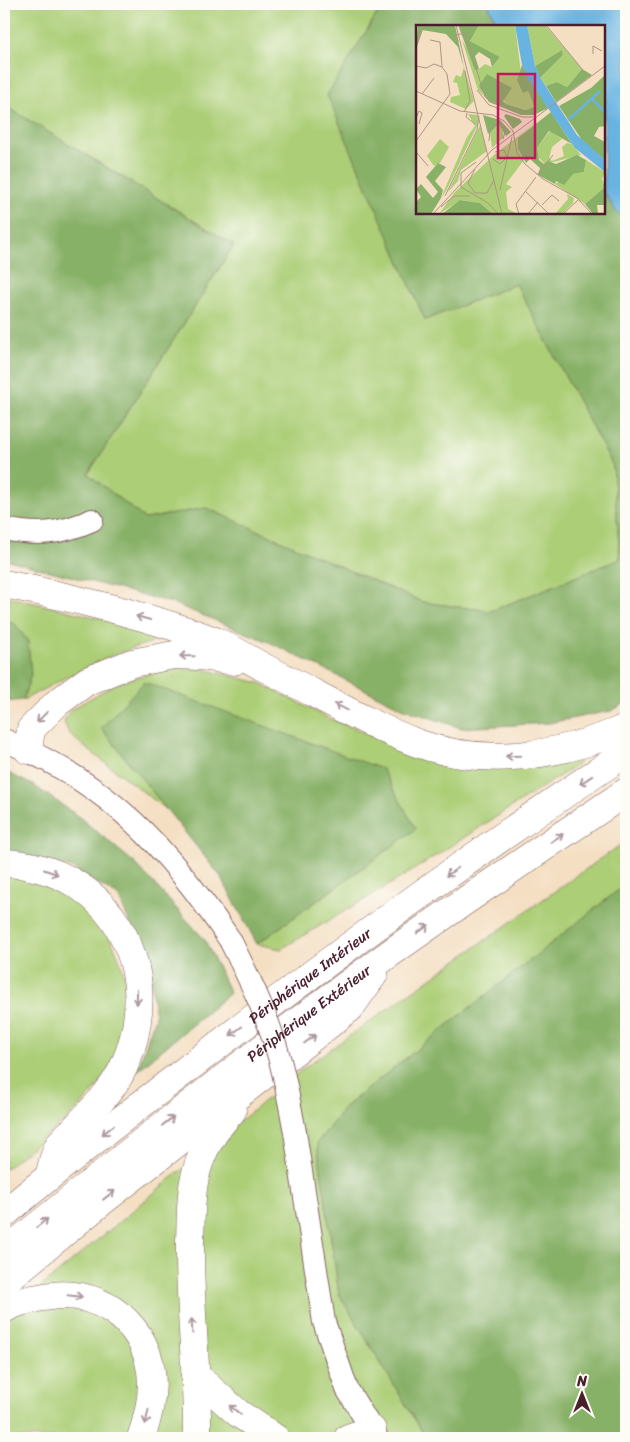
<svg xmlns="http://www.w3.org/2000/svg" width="630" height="1442" font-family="Sriracha,sans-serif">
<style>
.green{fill:#abce76;stroke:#7a7650}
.forest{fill:#88b167;stroke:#696849}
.water{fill:#69b3e1;stroke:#5a6986}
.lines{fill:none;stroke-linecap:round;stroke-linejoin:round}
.minor-casing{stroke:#866260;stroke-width:24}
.highway-casing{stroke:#866260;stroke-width:29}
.minor{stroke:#fff;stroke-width:22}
.highway{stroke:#fff;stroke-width:28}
.minor-bridge-casing{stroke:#866260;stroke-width:24;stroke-linecap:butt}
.minor-bridge{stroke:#fff;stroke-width:22}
.oneway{stroke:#ae9aa0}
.labels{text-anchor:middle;stroke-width:4.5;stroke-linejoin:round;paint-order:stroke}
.street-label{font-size:15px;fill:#4a1f2b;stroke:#fdfcf7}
.inset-river{fill:none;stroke:#69b3e1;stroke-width:2.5}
.inset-road{fill:none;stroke:#b09286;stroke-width:1}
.view{fill:#c2185b;fill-opacity:0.15;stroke:#c2185b;stroke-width:2.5}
.inset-edge{fill:none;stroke:#4a1f2b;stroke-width:2.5}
</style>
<rect width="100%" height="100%" fill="#fdfcf7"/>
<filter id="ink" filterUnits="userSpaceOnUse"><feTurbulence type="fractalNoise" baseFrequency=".02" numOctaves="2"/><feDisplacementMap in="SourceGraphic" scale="10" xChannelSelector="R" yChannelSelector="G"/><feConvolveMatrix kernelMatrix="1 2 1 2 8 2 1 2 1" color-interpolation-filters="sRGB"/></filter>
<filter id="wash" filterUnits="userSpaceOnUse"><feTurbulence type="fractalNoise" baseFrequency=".0096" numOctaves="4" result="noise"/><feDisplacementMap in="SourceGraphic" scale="20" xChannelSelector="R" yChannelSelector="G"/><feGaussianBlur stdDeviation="1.12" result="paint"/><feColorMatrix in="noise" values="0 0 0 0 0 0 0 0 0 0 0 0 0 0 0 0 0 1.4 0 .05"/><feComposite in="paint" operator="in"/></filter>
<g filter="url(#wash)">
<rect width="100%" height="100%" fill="#f4dfc3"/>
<path class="green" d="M4 4H383L328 95 425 320 516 284 613 466 620 559 491 611 422 602 206 508 145 519 88 474 234 245 4 105Z
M4 596 133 626 168 639C116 648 70 676 23 700L31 674 15 624 4 621Z
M199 668 260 683 328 718 428 757 573 755 580 763 404 876 281 949 257 944 416 829 101 728 171 813 82 745 69 733 64 722 70 710 117 683 166 669Z
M626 841V884L347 1105 317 1143 339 1294 426 1438H4V1318L305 1067Z
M4 877C27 876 64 887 83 900 101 912 123 962 126 983 129 1001 120 1049 111 1065 89 1109 41 1138 4 1170Z"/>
<path class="forest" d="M383 4H488L498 26H418V212H604V192L616 211 626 221V703L611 711 549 723 461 728 404 709 269 642 172 603 4 559V105L234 245 88 474 145 519 206 508 422 602 491 611 620 559 613 466 516 284 425 320 327 95Z
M4 621 15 624 28 641 31 674 23 700 4 702Z
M144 682 382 769 416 829 257 944 221 877 101 728Z
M4 771 33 785 78 816 137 865 205 940 230 993 137 1071 155 1017 150 968 118 896 72 868 4 853Z
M626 884V1438H426L339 1294 317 1143 347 1105Z"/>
<path class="water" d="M488 4H626V221L616 211 604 192V26H498Z"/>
</g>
<g filter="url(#ink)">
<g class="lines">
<defs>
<path id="minor" d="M4 529C37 536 61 534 92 520
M4 740C109 783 168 848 230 940
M295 1132 324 1322 347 1389 377 1438"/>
<g id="highway">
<path d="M4 584C75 598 147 615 215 641 234 649 252 662 271 671 319 695 367 724 417 743 486 768 560 756 626 728"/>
<path d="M28 750 31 729 57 703 87 681 132 663 174 655 199 656 234 661"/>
<path d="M4 863C111 867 167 970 124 1066 114 1089 94 1108 77 1126 72 1132 63 1138 59 1145 54 1153 52 1165 50 1174"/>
<path id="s1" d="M4 1214C59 1167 117 1123 174 1079 321 965 471 855 626 753"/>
<path id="s2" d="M4 1253C129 1152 255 1051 385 957 464 900 546 846 626 792"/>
<path d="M4 1282 105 1199 350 1008 374 974"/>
<path d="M4 1309C16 1302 30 1299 44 1297 95 1287 143 1319 151 1371 154 1392 148 1418 141 1438"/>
<path d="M195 1375 238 1413 275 1438"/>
<path d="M197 1438C198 1372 189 1307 190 1241 191 1218 190 1195 196 1173 202 1149 216 1128 232 1111"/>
<path d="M348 1438 372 1430"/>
</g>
</defs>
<use href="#minor" class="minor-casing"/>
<use href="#highway" class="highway-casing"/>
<use href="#minor" class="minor"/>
<use href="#highway" class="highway"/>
<defs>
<path id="minor-bridge" d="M230 940C249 978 268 1016 279 1057 286 1081 290 1107 295 1132"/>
</defs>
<use href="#minor-bridge" class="minor-bridge-casing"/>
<use href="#minor-bridge" class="minor-bridge"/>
</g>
<defs><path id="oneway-shaft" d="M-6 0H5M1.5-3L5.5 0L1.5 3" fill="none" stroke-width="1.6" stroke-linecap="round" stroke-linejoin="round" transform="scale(1.25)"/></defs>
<g class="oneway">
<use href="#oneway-shaft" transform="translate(143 618) rotate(-164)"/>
<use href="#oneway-shaft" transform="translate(187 656) rotate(-179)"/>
<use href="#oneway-shaft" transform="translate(341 707) rotate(-153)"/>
<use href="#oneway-shaft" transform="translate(42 717) rotate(135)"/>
<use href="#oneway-shaft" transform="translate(513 756) rotate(178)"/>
<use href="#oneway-shaft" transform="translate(586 780) rotate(146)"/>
<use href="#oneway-shaft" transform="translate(557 838) rotate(-34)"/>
<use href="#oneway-shaft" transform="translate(51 872) rotate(19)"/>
<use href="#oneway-shaft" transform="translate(452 872) rotate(145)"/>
<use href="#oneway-shaft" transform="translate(423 929) rotate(-36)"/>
<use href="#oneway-shaft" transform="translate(137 997) rotate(90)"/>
<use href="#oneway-shaft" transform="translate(236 1031) rotate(143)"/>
<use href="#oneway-shaft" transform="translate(310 1039) rotate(-37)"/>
<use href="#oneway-shaft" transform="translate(168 1121) rotate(-38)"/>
<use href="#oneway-shaft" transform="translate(108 1130) rotate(142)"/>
<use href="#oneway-shaft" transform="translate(109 1195) rotate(-38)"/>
<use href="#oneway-shaft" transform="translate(42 1223) rotate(-39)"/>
<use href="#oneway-shaft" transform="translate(75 1296) rotate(6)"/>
<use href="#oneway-shaft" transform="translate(192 1326) rotate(-93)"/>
<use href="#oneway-shaft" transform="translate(235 1410) rotate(-142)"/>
<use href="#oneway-shaft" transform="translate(147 1417) rotate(102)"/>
</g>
</g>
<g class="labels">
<g class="street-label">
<text dy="5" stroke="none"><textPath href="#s1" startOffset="388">Périphérique Intérieur</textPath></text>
<text dy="5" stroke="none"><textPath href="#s2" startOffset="388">Périphérique Extérieur</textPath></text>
</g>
</g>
<g transform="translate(416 25)">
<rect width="189" height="189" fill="#f4dfc3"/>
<path d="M63 0H99L105 48 118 82 111 85 90 79 72 49 64 61 68 71 62 65 46 15 63 44 69 39 76 42 84 32 54 16ZM111 0H129L166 44 151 62 141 57 130 61 124 53 147 30 146 25 119 41ZM48 42 58 76 50 84 34 77 35 72 44 70 41 58 37 57 40 50 45 52ZM52 89 62 90V99L31 164 25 173 51 112 59 101ZM126 93 102 113V124L108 135 90 159 96 162 90 167 92 184 100 188 77 189 64 178 45 175 23 189 39 167 79 129ZM64 100 71 126 45 145 42 156 32 167ZM81 100 88 103 87 113 76 123 74 107ZM134 106 146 114 136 122 133 133 136 136 148 131 146 122 151 118 156 119 165 130 129 139 121 131V123ZM24 114 33 122 24 138 18 141 11 131ZM170 135 189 147 186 154 189 162 169 179 139 159 157 149 168 147ZM151 169 158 173 157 178 146 189H139L152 174Z" fill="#abce76"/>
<path d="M2 0H39L48 43 42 22 30 9 6 5 0 24ZM42 0H63L54 16 84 32 76 42 74 34 63 27 59 31 63 44 59 45ZM146 25 147 30 124 53 119 41ZM106 40 132 83 118 90H105L73 77 63 61 71 49 96 63 87 76 90 79 110 85 118 82 112 66 107 68 101 55ZM166 44 176 50 140 77 130 61 141 57 151 62ZM189 50V101L183 102 178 111 189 117V135L168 118 143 81 175 63ZM135 87 156 119 133 106 121 123 123 135 128 139 132 136 140 139 161 130 170 135 168 147 157 149 148 160 140 156 139 159 122 150 124 143 114 134 110 138 102 124V113ZM90 89 104 94 106 97 97 104 88 91ZM67 90 84 95 95 107 90 111 83 99 72 109ZM22 138 30 142 19 156 27 165 25 173 15 189H0V177L5 172 0 164 5 159 17 173 22 167 10 152ZM189 162V180H181L182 189H177L169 179ZM44 175 64 178 77 189H26Z" fill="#88b167"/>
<path d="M99 0H111L119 41 125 54 161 110 189 135V147L159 123 113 55 106 40Z" fill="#69b3e1"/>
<path class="inset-river" d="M176 74 189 87M152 95 184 66"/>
<path class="inset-road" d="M40 0 86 189M130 0 171 50M14 15 24 17 26 42M42 16 40 10 49 8 69 72 77 78 87 79M0 23 7 3M177 29V21L186 26M0 41 10 43 18 39 26 42 31 49 34 69 0 116M61 65 73 80 106 92H117M0 66 44 86 77 90 88 96 97 106 101 128 109 139 127 154 161 173 176 189M6 69 18 53M48 87 54 76 49 46M51 88 50 92 59 99M0 93 3 86 6 88 3 99M73 116 74 105 81 99 90 104 87 114M0 127 12 141M77 134 84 139 91 132 88 125 79 127M60 137 45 148V162L72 178 82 189M59 144 52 158 59 168H71L78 155M121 150 137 130M84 165 96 112M109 166 133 189M29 171 61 105 63 91M126 180 136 170 143 176M25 182 38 171H54M17 189 76 125 189 41M103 189 100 179 120 152M112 189 122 177M147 189 162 175"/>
<path class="view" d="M82 49H119V133H82Z"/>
<rect width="189" height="189" class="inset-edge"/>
</g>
<rect width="630" height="1442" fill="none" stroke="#fdfcf7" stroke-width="20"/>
<g transform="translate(582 1394)" stroke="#fdfcf7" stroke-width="4" paint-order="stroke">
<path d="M0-4L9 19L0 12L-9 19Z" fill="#4a1f2b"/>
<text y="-8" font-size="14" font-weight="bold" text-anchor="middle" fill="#4a1f2b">N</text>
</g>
</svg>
